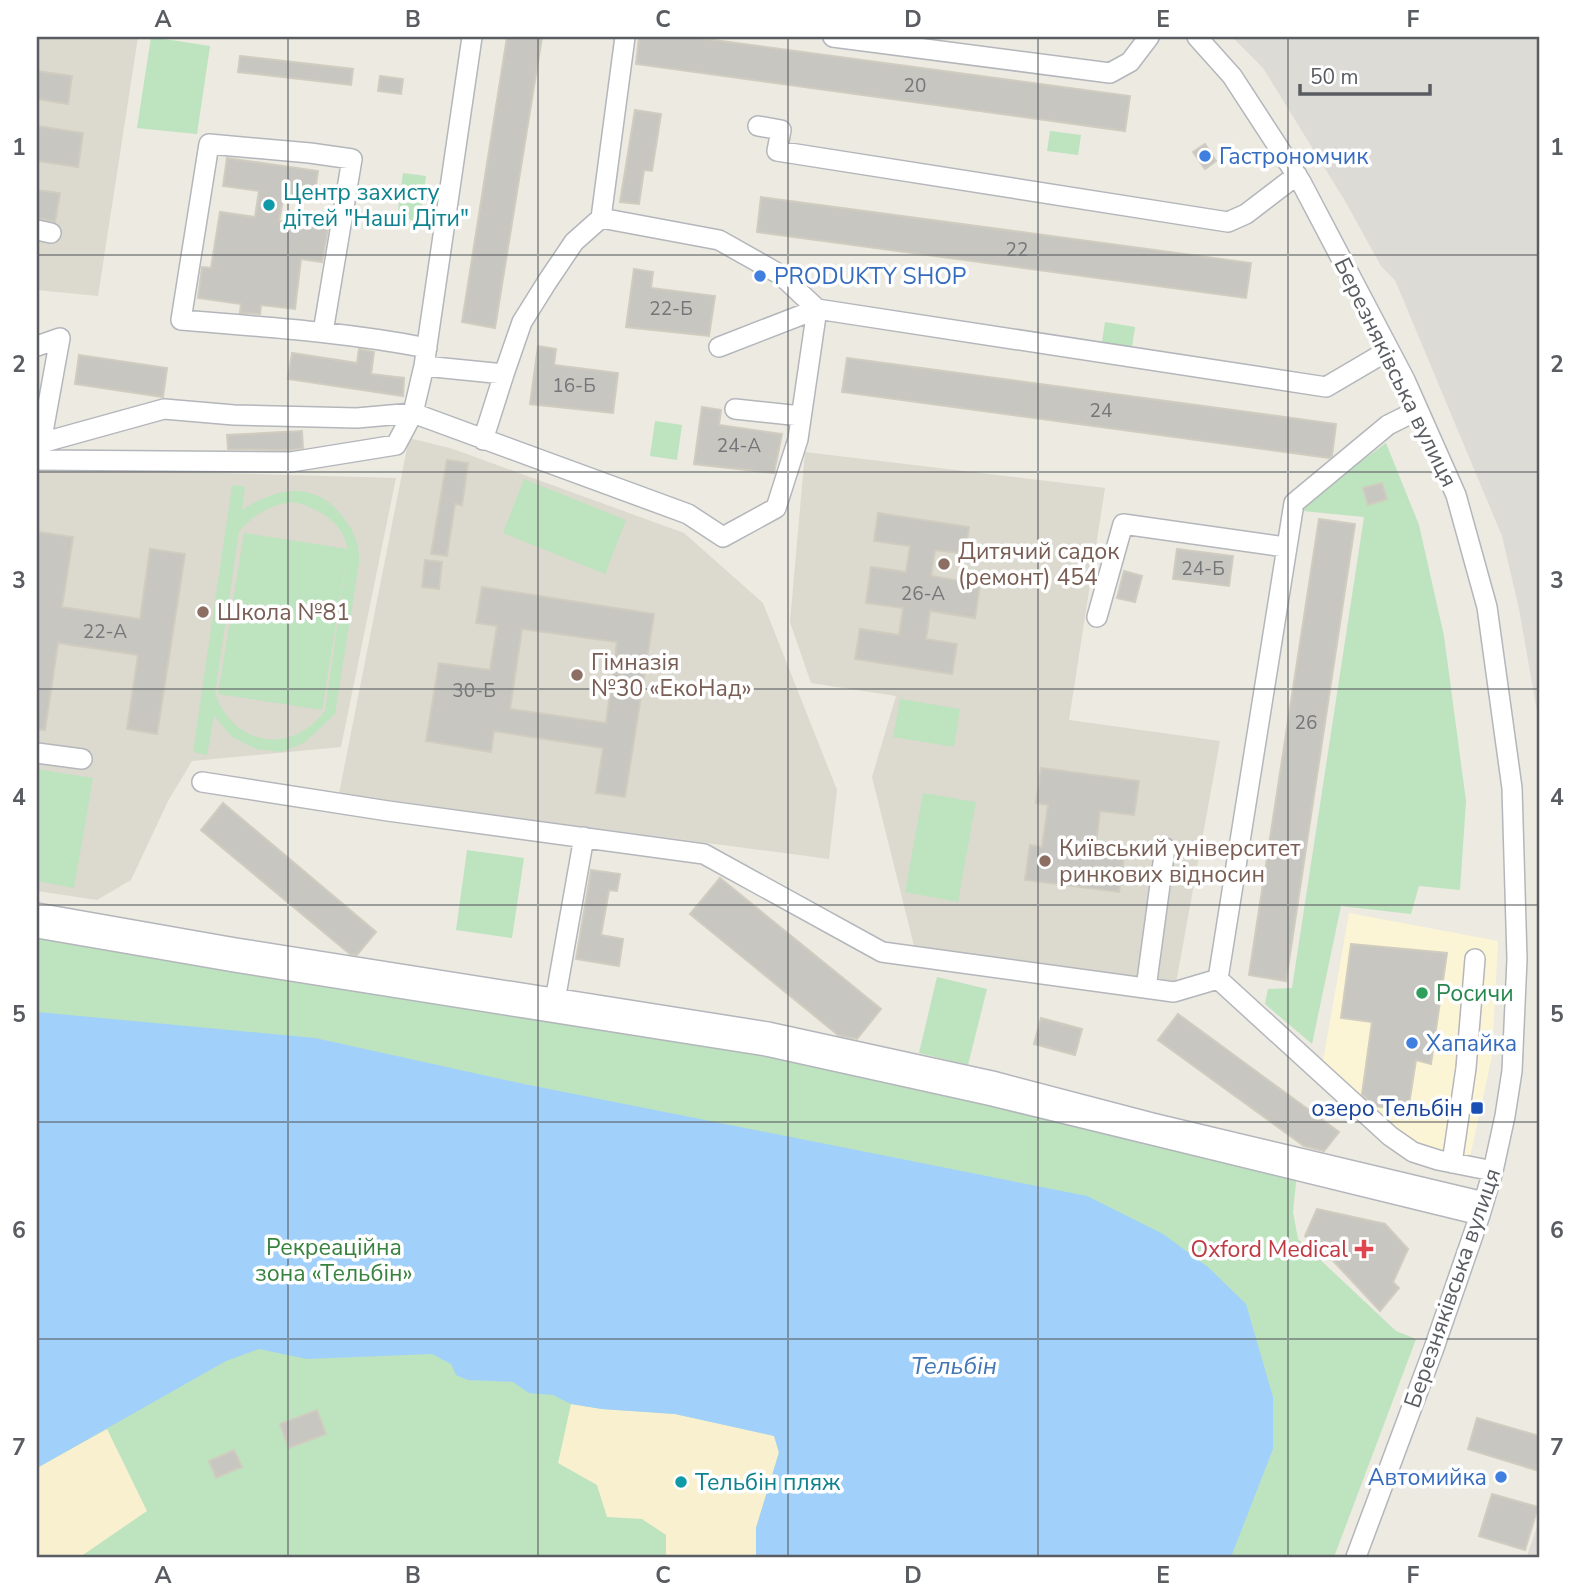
<svg xmlns="http://www.w3.org/2000/svg" width="1576" height="1594" font-family="'Nunito Sans',sans-serif">
<style>
.commercial{fill:#fcf5d5}
.industrial{fill:#dddbd5}
.education{fill:#dcd9cf}
.green{fill:#bde3bf;fill-rule:evenodd}
.sand{fill:#f8f0cf}
.water{fill:#a1d0fb}
.building{fill:#c8c6c0;stroke:#d0ccbf;stroke-width:2;fill-rule:evenodd}
.lines{fill:none;stroke-linecap:round;stroke-linejoin:round}
.minor-casing{stroke:#b3b6bb;stroke-width:22}
.minor{stroke:#fff;stroke-width:19}
.grid{fill:none;stroke:#595c61;stroke-width:2;stroke-opacity:0.55}
.shop-dot{fill:#3f7fe0;stroke:#fff;stroke-width:2.5}
.culture-dot{fill:#0f9aa8;stroke:#fff;stroke-width:2.5}
.education-dot{fill:#8d6e63;stroke:#fff;stroke-width:2.5}
.leisure-dot{fill:#2e9e5b;stroke:#fff;stroke-width:2.5}
.transit-dot{fill:#1a4fb4;stroke:#fff;stroke-width:2.5}
.health-dot{fill:#e0444e;stroke:#fff;stroke-width:2.5}
.labels{text-anchor:middle;stroke-width:7;stroke-linejoin:round;paint-order:stroke}
.number-label{font-size:19px;fill:#757679}
.shop-label{font-size:23px;fill:#366cbe;stroke:#fff;text-anchor:start}
.culture-label{font-size:23px;fill:#0d838f;stroke:#fff;text-anchor:start}
.street-label{font-size:23px;fill:#595c61;stroke:#fff}
.education-label{font-size:23px;fill:#785e54;stroke:#fff;text-anchor:start}
.leisure-label{font-size:23px;fill:#27864d;stroke:#fff;text-anchor:start}
.transit-label{font-size:23px;fill:#164399;stroke:#fff;text-anchor:end}
.park-label{font-size:23px;fill:#37823e;stroke:#fff}
.health-label{font-size:23px;fill:#be3a42;stroke:#fff;text-anchor:end}
.water-label{font-size:24px;font-style:italic;fill:#4276b4;stroke:#fff}
.neatline{fill:none;stroke:#595c61;stroke-width:2.5}
.grid-label{font-size:23px;text-anchor:middle;font-weight:bold;fill:#595c61}
</style>
<rect width="100%" height="100%" fill="#eceae1"/>
<path class="commercial" d="M1349 913 1498 941 1492 1056 1470 1157 1410 1144 1322 1067Z"/>
<path class="industrial" d="M1232 37H1539V723L1519 609 1502 536 1395 280 1381 266 1345 201 1263 68Z
M1539 1522V1557H1527L1528 1553Z"/>
<path class="education" d="M37 37H138L98 296 37 290Z
M409 438 453 449 684 533 763 603 837 790 829 859 339 794Z
M805 452 1105 488 1069 720 1220 741 1176 983 914 946 872 777 896 696 811 683 790 622Z
M37 468 396 478 341 747 192 761 168 801 131 880 97 900 37 891Z"/>
<path class="green" d="M151 37 210 46 197 134 137 128Z
M1050 131 1081 135 1078 155 1047 151Z
M403 173 426 176 420 221 397 218Z
M1105 322 1135 327 1132 347 1102 342Z
M655 421 682 425 677 460 650 456Z
M1386 443 1419 525 1444 636 1466 801 1460 890 1419 886 1411 914 1341 906 1312 1044 1265 1004 1268 989 1292 988 1364 517 1303 511 1306 502Z
M524 479 626 520 605 574 503 533Z
M232 485 245 487 242 510C277 487 315 480 343 517 354 531 360 545 359 563L335 714 304 743 281 752 256 749 232 737 214 716 207 755 193 752ZM294 502C318 508 343 522 348 549L244 533 218 694 322 710 348 550 325 711C290 756 235 746 215 694L239 531C254 515 270 504 294 502Z
M900 699 960 709 954 747 893 737Z
M37 769 93 778 74 888 37 881Z
M923 793 976 802 958 902 905 892Z
M467 850 524 858 512 938 456 930Z
M37 908 1298 1163 1293 1212 1298 1239 1396 1331 1416 1339 1334 1557H37Z
M937 977 987 989 968 1065 919 1053Z"/>
<path class="sand" d="M571 1404 602 1409 675 1414 775 1436 779 1452 756 1528V1557H666V1535L642 1519 607 1517 597 1485 558 1463Z
M107 1429 147 1511 80 1557H37V1468Z"/>
<path class="water" d="M37 1012 315 1038 524 1084 1087 1196 1163 1234 1208 1267 1246 1304 1273 1397V1449L1231 1557H756V1528L779 1453 774 1436 675 1414 602 1409 571 1404 553 1395 529 1393 513 1382 468 1380 456 1375 451 1364 432 1354 307 1359 259 1349 226 1361 37 1468Z"/>
<path class="building" d="M507 37H542L495 328 462 322Z
M639 37H692L1130 96 1125 131 636 64Z
M240 56 353 69 351 85 238 72Z
M37 71 72 76 68 104 37 99Z
M380 76 403 79 401 94 378 91Z
M635 110 661 114 652 171 644 170 639 204 620 202Z
M37 126 83 133 78 167 37 161Z
M1205 144 1216 161 1205 169 1193 152Z
M227 158 318 171 314 199 284 194 279 221 328 228 322 262 301 259 295 309 261 305 260 314 240 313 241 304 198 298 202 267 211 268 220 212 255 217 259 191 223 186Z
M37 190 60 193 55 222 37 218Z
M761 197 1251 263 1246 298 757 232Z
M634 269 653 272 651 288 715 296 709 336 626 327Z
M538 346 556 349 554 365 618 373 613 413 530 404Z
M359 349 374 352 371 374 404 378 403 396 288 379 292 353 357 363Z
M79 355 167 368 163 397 75 384Z
M847 358 1336 424 1332 456 1329 458 842 392Z
M702 407 721 410 719 425 782 434 774 473 694 464Z
M302 431 303 448 290 450 228 449 227 435Z
M447 460 468 463 462 505 455 504 447 556 431 554Z
M1382 483 1387 499 1368 505 1363 488Z
M878 513 969 527 965 554 935 550 931 576 980 584 975 618 930 611 926 639 957 644 952 674 855 659 860 629 899 635 903 608 866 603 871 567 906 572 910 546 874 541Z
M1319 519 1355 524 1286 981 1249 975Z
M39 532 73 537 62 607 140 619 150 549 185 554 157 734 127 729 138 655 58 643 45 730 37 729V547Z
M1177 549 1233 556 1229 586 1173 579Z
M425 560 442 562 439 589 422 587Z
M1124 571 1142 576 1135 602 1117 598Z
M482 587 654 614 625 797 596 793 603 748 494 731 491 752 426 741 439 663 490 670 497 626 476 623ZM522 629 617 642 606 723 510 709Z
M1041 768 1139 781 1134 815 1100 811 1095 852 1124 856 1119 892 1025 880 1030 845 1042 847 1048 805 1036 803Z
M223 803 376 932 357 955 350 954 201 830Z
M591 870 620 874 617 891 609 890 601 935 623 939 619 966 576 959Z
M720 878 881 1009 857 1039 838 1035 690 914Z
M1351 944 1447 953 1431 1064 1416 1060 1408 1111 1375 1106 1362 1094 1372 1022 1341 1018Z
M1178 1014 1339 1132 1324 1151 1304 1146 1158 1040Z
M1041 1018 1082 1029 1075 1055 1034 1044Z
M1317 1209 1385 1224 1408 1249 1393 1282 1399 1288 1380 1311 1324 1251 1305 1236Z
M317 1410 326 1434 289 1448 280 1424Z
M1477 1418 1539 1436V1471L1468 1449Z
M234 1450 242 1467 216 1478 209 1461Z
M1492 1494 1538 1507 1525 1550 1479 1536Z"/>
<g class="lines">
<defs>
<path id="minor" d="M833 37 1110 73 1130 62 1149 37
M1197 37 1232 76 1301 182 1405 380 1456 495 1487 607 1512 788 1517 959 1512 1071 1505 1116 1493 1171 1480 1215 1434 1348 1356 1557
M758 126 781 130 777 151 1228 222 1246 214 1297 175
M601 218 719 240 781 275 817 309 1326 387 1389 350
M37 230 51 233
M323 332 352 159 310 153 209 144 181 320C264 327 346 332 427 348
M37 346 60 338 41 443 37 446
M424 366 504 374 522 322 547 282 574 242 601 218 625 37
M735 409 801 416
M1418 410 1388 425 1294 503 1218 979 1390 1136 1413 1152 1438 1160 1493 1171
M483 440 504 374
M41 443 164 409 234 415 357 418 413 413 688 514 723 537 776 508 798 439 817 309 719 347
M37 460 291 462 396 445 413 413 424 366 472 37
M1097 617 1123 524 1285 547
M37 753 82 759
M202 782 388 811 704 854 882 952 1174 992 1218 979
M37 913 236 948 768 1032 992 1081 1152 1123 1484 1202
M37 928 234 962 766 1046 988 1095 1480 1215
M1146 988 1165 848
M553 1012 584 837
M1452 1163 1466 1068 1475 959"/>
</defs>
<use href="#minor" class="minor-casing"/>
<use href="#minor" class="minor"/>
</g>
<path class="grid" d="M288 37V1557M538 37V1557M788 37V1557M1038 37V1557M1288 37V1557M37 255H1539M37 472H1539M37 689H1539M37 905H1539M37 1122H1539M37 1339H1539"/>
<g class="shop-dot">
<circle cx="1205" cy="156" r="7"/>
<circle cx="760" cy="276" r="7"/>
<circle cx="1412" cy="1043" r="7"/>
<circle cx="1501" cy="1477" r="7"/>
</g>
<g class="culture-dot">
<circle cx="269" cy="205" r="7"/>
<circle cx="681" cy="1482" r="7"/>
</g>
<g class="education-dot">
<circle cx="944" cy="564" r="7"/>
<circle cx="203" cy="612" r="7"/>
<circle cx="577" cy="675" r="7"/>
<circle cx="1045" cy="861" r="7"/>
</g>
<circle class="leisure-dot" cx="1422" cy="993" r="7"/>
<rect class="transit-dot" x="1470" y="1101" width="14" height="14" rx="3.5"/>
<path class="health-dot" d="M1360.5 1238.5h7v7h7v7h-7v7h-7v-7h-7v-7h7z"/>
<g class="labels">
<g class="number-label">
<text x="915" y="92">20</text>
<text x="1017" y="256">22</text>
<text x="671" y="315">22-Б</text>
<text x="574" y="392">16-Б</text>
<text x="1101" y="417">24</text>
<text x="739" y="452">24-А</text>
<text x="1203" y="575">24-Б</text>
<text x="923" y="600">26-А</text>
<text x="105" y="638">22-А</text>
<text x="474" y="697">30-Б</text>
<text x="1306" y="729">26</text>
</g>
<g class="shop-label">
<text x="1219" y="164">Гастрономчик</text>
<text x="774" y="284">PRODUKTY SHOP</text>
<text x="1426" y="1051">Хапайка</text>
<text x="1487" y="1485" text-anchor="end">Автомийка</text>
</g>
<g class="culture-label">
<text x="283" y="200">Центр захисту<tspan x="283" dy="26">дітей "Наші Діти"</tspan></text>
<text x="695" y="1490">Тельбін пляж</text>
</g>
<g class="street-label">
<text transform="translate(1396 372) rotate(64)" y="8">Березняківська вулиця</text>
<text transform="translate(1452 1288) rotate(-71)" y="8">Березняківська вулиця</text>
</g>
<g class="education-label">
<text x="958" y="559">Дитячий садок<tspan x="958" dy="26">(ремонт) 454</tspan></text>
<text x="217" y="620">Школа №81</text>
<text x="591" y="670">Гімназія<tspan x="591" dy="26">№30 «ЕкоНад»</tspan></text>
<text x="1059" y="856">Київський університет<tspan x="1059" dy="26">ринкових відносин</tspan></text>
</g>
<g class="leisure-label">
<text x="1436" y="1001">Росичи</text>
</g>
<g class="transit-label">
<text x="1463" y="1116">озеро Тельбін</text>
</g>
<g class="park-label">
<text x="334" y="1255">Рекреаційна<tspan x="334" dy="26">зона «Тельбін»</tspan></text>
</g>
<g class="health-label">
<text x="1348" y="1257">Oxford Medical</text>
</g>
<g class="water-label">
<text x="954" y="1374">Тельбін</text>
</g>
</g>
<rect width="1576" height="1594" fill="none" stroke="#ffffff" stroke-width="77"/>
<path d="M1300 84v10h130v-10" fill="none" stroke="#595c61" stroke-width="3.5"/>
<text x="1310" y="84" font-size="21" fill="#595c61" stroke="#ffffff" stroke-width="5" paint-order="stroke">50 m</text>
<rect x="38" y="38" width="1500" height="1518" class="neatline"/>
<g class="grid-label">
<text x="163" y="27">A</text>
<text x="413" y="27">B</text>
<text x="663" y="27">C</text>
<text x="913" y="27">D</text>
<text x="1163" y="27">E</text>
<text x="1413" y="27">F</text>
<text x="19" y="155">1</text>
<text x="1557" y="155">1</text>
<text x="19" y="372">2</text>
<text x="1557" y="372">2</text>
<text x="19" y="588">3</text>
<text x="1557" y="588">3</text>
<text x="19" y="805">4</text>
<text x="1557" y="805">4</text>
<text x="19" y="1022">5</text>
<text x="1557" y="1022">5</text>
<text x="19" y="1238">6</text>
<text x="1557" y="1238">6</text>
<text x="19" y="1455">7</text>
<text x="1557" y="1455">7</text>
<text x="163" y="1583">A</text>
<text x="413" y="1583">B</text>
<text x="663" y="1583">C</text>
<text x="913" y="1583">D</text>
<text x="1163" y="1583">E</text>
<text x="1413" y="1583">F</text>
</g>
</svg>
